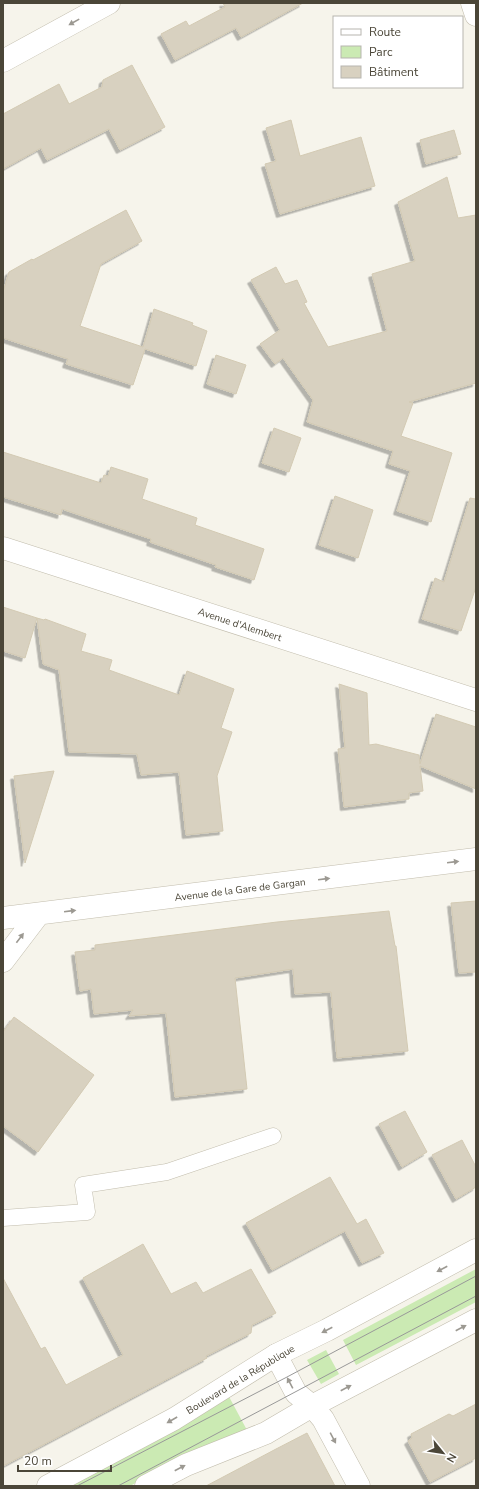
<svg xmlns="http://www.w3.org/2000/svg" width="479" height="1489" font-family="'Nunito Sans',sans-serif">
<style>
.green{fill:#cbeab3}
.building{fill:#d8d1c0;stroke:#d3cab3;filter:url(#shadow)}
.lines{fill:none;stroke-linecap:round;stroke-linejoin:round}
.service-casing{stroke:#c2bdad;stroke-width:17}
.pedestrian-casing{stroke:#c2bdad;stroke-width:23}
.minor-casing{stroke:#c2bdad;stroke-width:23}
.service{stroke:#fff;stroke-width:16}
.pedestrian{stroke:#fff;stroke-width:22}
.minor{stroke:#fff;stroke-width:22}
.tram{stroke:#999;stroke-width:1}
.oneway{fill:#9c9992}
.labels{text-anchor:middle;stroke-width:3;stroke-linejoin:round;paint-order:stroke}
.street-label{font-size:10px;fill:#4b4638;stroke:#fff}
</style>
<defs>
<filter id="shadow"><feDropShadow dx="-3.5" dy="3.5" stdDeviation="0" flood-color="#0004"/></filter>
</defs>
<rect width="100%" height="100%" fill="#f6f4eb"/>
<path class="green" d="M476 1269V1302L356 1365 343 1340Z
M326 1350 339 1374 321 1384 307 1360Z
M227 1393 248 1432 191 1453 130 1486H67Z"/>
<path class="building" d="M223 3H303L241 37 236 28 175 60 161 34 186 21 189 26 225 7Z
M132 65 165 127 120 150 109 129 47 160 41 148 3 169V114L59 84 69 104 102 87 103 80Z
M291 120 300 156 361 137 375 186 280 214 265 164 276 161 266 128Z
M454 130 461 154 426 164 420 140Z
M447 177 458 218 476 215V383L409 402 413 403 401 436 452 453 431 522 397 511 410 471 389 464 393 451 307 422 313 400 283 358 275 364 260 344 280 330 251 280 276 267 285 284 297 280 307 302 304 303 328 347 387 331 372 274 415 261 398 202Z
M126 210 142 241 101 264 80 326 143 347 154 309 193 323 192 325 207 331 196 366 145 349 133 385 66 364 68 359 3 338V292L9 272 32 259 33 260Z
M216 355 246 365 236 394 207 384Z
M274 428 301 438 289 472 262 463Z
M3 452 101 483 104 475 108 476 111 467 148 479 142 499 197 518 195 525 264 549 254 580 215 567 216 565 150 542 151 539 62 509 61 515 3 497Z
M335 496 373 510 358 558 319 545Z
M470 498 476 499V587L461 631 422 619 435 578 444 582Z
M3 607 37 618 25 658 3 651Z
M37 618 44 620 45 619 86 634 81 651 112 660 109 670 179 695 187 671 234 689 221 728 232 732 217 776 223 831 186 835 179 772 141 775 137 754 69 752 59 670 43 664Z
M339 684 367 693 369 745 376 744 419 755 420 764 436 714 476 727V789L420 766 423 791 409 793V799L344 807 338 749 345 748Z
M54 771 25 863 14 776Z
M476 901V972L459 973 451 903Z
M389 911 395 946H396L408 1051 337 1058 331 992 295 994 293 969 235 978 247 1089 175 1097 166 1013 129 1016 133 1010 94 1014 91 989 80 991 75 952 95 950V945L277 922Z
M14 1017 94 1075 38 1152 3 1126V1032Z
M405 1111 427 1152 402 1167 379 1124Z
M462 1140 476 1167V1187L456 1199 432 1155Z
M330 1177 357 1224 366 1219 384 1253 362 1263 345 1231 272 1270 246 1223Z
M143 1244 171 1294 196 1282 203 1293 251 1269 276 1313 252 1325 251 1333 206 1356 207 1358 3 1466V1278L41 1349 45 1347 66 1385 123 1355 83 1278Z
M476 1404V1458L430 1482 408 1441 412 1438 411 1434 449 1414 453 1416Z
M307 1433 335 1486H206L276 1449Z"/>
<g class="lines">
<defs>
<path id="service" d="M3 1218 87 1212 83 1185 167 1172 273 1136"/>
<path id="pedestrian" d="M276 1355 327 1330 476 1250
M312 1406 476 1320"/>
<path id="minor" d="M472 3 476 15
M3 61 109 3
M3 548 476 700
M3 918 476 859
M3 961 38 915
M48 1486 174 1419 276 1355 296 1393 312 1406 323 1419 359 1486
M146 1486 186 1465 266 1433 312 1406"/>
</defs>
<use href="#service" class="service-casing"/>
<use href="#pedestrian" class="pedestrian-casing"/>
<use href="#minor" class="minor-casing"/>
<use href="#service" class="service"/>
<use href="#pedestrian" class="pedestrian"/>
<use href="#minor" class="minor"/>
<path class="tram" d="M77 1486 287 1377 476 1276
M118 1486 476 1296"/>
</g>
<defs><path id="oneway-solid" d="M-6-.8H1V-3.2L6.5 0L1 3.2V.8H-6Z"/></defs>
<g class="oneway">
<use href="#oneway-solid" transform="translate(74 22) rotate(151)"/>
<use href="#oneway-solid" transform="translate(453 862) rotate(-7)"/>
<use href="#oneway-solid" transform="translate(324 879) rotate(-7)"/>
<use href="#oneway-solid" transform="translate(70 911) rotate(-7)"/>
<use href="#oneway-solid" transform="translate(20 938) rotate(-53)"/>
<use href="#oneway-solid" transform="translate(442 1269) rotate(152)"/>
<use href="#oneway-solid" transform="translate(461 1328) rotate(-28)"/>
<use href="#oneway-solid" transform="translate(327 1330) rotate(153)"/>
<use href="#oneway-solid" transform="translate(290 1383) rotate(-118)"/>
<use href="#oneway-solid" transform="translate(346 1388) rotate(-28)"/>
<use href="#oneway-solid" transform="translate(172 1420) rotate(150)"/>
<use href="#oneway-solid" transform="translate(333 1438) rotate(62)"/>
<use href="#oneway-solid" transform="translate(180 1468) rotate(-28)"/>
</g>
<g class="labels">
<g class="street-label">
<text transform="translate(240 624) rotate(18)" y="4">Avenue d'Alembert</text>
<text transform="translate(240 889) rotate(-7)" y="4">Avenue de la Gare de Gargan</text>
<text transform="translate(240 1379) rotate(-31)" y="4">Boulevard de la République</text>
</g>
</g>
<rect width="479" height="1489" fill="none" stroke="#4b4638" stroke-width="8"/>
<rect x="333" y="16" width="130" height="72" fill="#ffffff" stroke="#b7b5af"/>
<rect x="341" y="29" width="20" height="6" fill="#ffffff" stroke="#b7b5af"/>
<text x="369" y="36" font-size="12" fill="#4b4638">Route</text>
<rect x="341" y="46" width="20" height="12" fill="#cbeab3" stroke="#b7b5af"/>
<text x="369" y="56" font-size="12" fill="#4b4638">Parc</text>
<rect x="341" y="66" width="20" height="12" fill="#d8d1c0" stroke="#b7b5af"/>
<text x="369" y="76" font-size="12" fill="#4b4638">Bâtiment</text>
<g transform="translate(443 1453) rotate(120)" stroke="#ffffff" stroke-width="3" paint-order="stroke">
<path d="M0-3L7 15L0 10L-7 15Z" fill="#4b4638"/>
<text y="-6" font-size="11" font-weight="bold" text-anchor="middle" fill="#4b4638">N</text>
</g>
<path d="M18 1465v6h93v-6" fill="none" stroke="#4b4638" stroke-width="2"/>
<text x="24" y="1465" font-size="12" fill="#4b4638" stroke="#ffffff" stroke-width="3" paint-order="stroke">20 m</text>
</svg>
